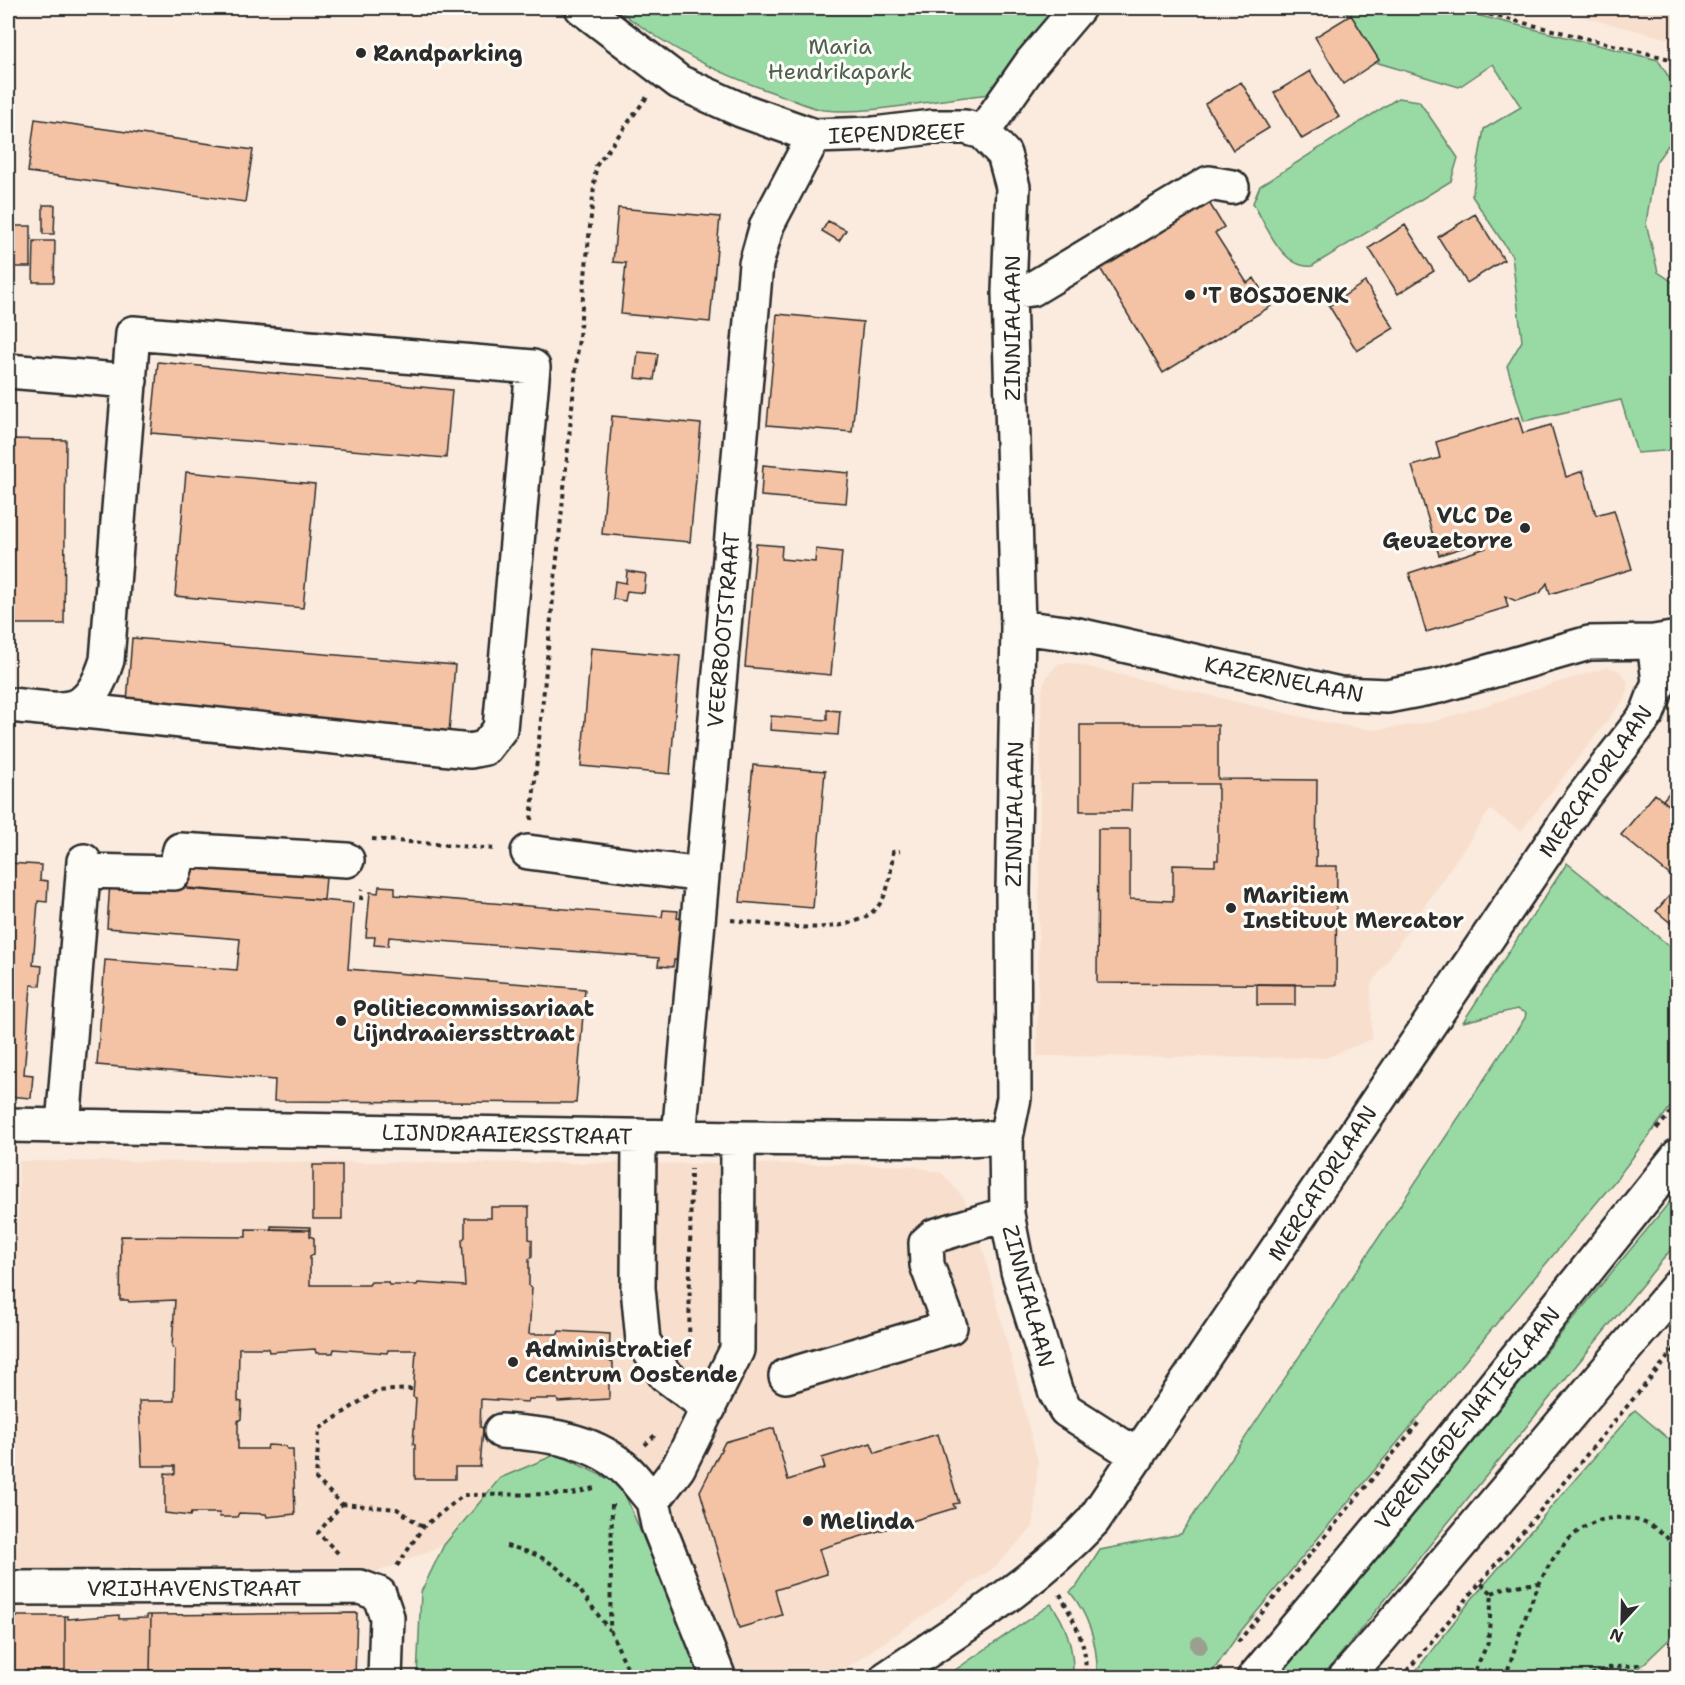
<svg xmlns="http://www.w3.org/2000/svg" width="1685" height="1685" font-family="'Shantell Sans',sans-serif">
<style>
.built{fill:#f8dfcd}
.green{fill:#99daa4;stroke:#628268;stroke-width:1.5}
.building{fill:#f4c3a5;stroke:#2b2b2b;stroke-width:1.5}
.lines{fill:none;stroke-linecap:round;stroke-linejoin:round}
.minor-casing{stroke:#2b2b2b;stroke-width:38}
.major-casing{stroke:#2b2b2b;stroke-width:38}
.path{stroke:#2b2b2b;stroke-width:4;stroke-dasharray:4.5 4.5;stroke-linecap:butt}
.minor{stroke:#fdfcf7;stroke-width:33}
.major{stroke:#fdfcf7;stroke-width:33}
.tree{fill:#9a9f8f}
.poi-dot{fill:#2b2b2b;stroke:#fdfcf7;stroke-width:2}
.labels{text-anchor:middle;stroke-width:6;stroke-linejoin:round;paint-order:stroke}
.park-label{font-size:22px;fill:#4c604f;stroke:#fdfcf7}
.poi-label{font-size:22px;font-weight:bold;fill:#2b2b2b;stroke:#fdfcf7;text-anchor:start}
.street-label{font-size:22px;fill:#2b2b2b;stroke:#fdfcf7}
</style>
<rect width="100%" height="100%" fill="#faebde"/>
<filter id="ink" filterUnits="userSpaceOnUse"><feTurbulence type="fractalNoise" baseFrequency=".0167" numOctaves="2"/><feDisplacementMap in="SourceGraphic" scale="12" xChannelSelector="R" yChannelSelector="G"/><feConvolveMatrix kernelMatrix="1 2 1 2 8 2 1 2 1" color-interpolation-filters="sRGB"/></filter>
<g filter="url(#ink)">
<path class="built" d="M1547 8H1677V41Z
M1059 663H1071L1328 723 1375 730 1432 722 1607 667 1620 671 1628 682 1626 697 1521 831 1490 810 1371 985 1372 1039 1326 1058 1037 1056 1041 699 1043 685 1049 673Z
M19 1161 857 1164 914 1166 942 1173 964 1198 983 1249 1038 1462 1033 1527 995 1567 833 1677H739L640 1472 557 1454 500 1478 444 1545 370 1575H8Z"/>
<path class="green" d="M615 8H1064L993 94C939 98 876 115 824 110 810 108 794 100 780 95 714 72 672 50 615 8Z
M1344 8H1448L1658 60 1677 90V133L1656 162 1646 223 1658 272 1677 285V450L1637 453 1621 400 1524 421 1507 366 1522 341 1512 256 1472 196 1484 129 1521 107 1493 64 1459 87 1372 61Z
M1398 98 1419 101 1458 158 1451 181 1312 266C1282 269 1266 225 1253 203L1260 186Z
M1567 863 1677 952V1098L1618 1177 1240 1632 1209 1677H1097C1098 1645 1090 1617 1070 1592L1077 1586 1100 1550 1181 1534 1525 1018 1526 1013 1517 1009 1463 1022Z
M1677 1193V1242L1322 1677H1278Z
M1635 1410 1677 1446V1632L1630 1677H1411L1471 1600Z
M557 1454 621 1485 702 1677 417 1678 421 1592 444 1545 500 1478Z
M1051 1604C1067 1625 1074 1650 1073 1677H945Z"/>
<path class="building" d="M1351 15 1379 60 1343 84 1315 37Z
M1310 71 1339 117 1302 139 1274 93Z
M1241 82 1269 128 1233 150 1205 104Z
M35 119 253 150 245 202 28 172Z
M1208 201 1224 227 1215 233 1247 283 1254 278 1271 306 1163 373 1100 268Z
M43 205H55L54 234H43Z
M618 208 720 217 710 322 621 314 626 263 613 262Z
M1475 214 1504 260 1467 283 1438 237Z
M828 221 846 230 839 241 822 231Z
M1405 225 1434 271 1398 294 1369 248Z
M8 226H31V267H8Z
M34 241H55L54 282H33Z
M1365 282 1394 328 1357 351 1329 306Z
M777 314 863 322 852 432 767 425Z
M638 352 658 354 654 380 635 378Z
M158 362 452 390 446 458 151 433Z
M612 416 701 424 690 542 602 534Z
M1518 417 1523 433 1551 425 1566 477 1583 471 1596 515 1614 510 1632 569 1550 594 1547 583 1540 593 1516 601 1505 596 1508 607 1426 632 1409 573 1486 548 1484 541 1439 555 1412 466 1440 458 1436 442Z
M8 439 66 440 64 624H8Z
M763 465 849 473 846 503 761 496Z
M186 472 315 484 303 608 175 596Z
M756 544 782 546 781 559 815 562 816 549 842 552 831 675 745 667Z
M627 571 646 574 644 593 627 591 625 601 613 599 615 581 626 583Z
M132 638 455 665 449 732 127 702Z
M591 648 680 656 670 774 581 766Z
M827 710 840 711 838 735 770 730 771 716 827 720Z
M1080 725H1218V779L1317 780 1316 866H1337L1336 985 1097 983 1098 829H1130V899L1173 901V865L1215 866V860H1218V784H1132L1131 811H1080Z
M753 765 825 771 813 908 740 902Z
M1673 788 1678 792 1675 811 1663 800Z
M1655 794 1678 813V882L1621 835Z
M8 863 41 865 40 880 48 881 47 902 38 901 33 965 42 966 40 986 31 985 24 1074 33 1075 31 1098 8 1096Z
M190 863 326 877 324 900 187 889Z
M110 881 353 903 348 969 585 989 576 1103 274 1101 275 1080 97 1065 105 960 237 970 240 939 107 928Z
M379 886 395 887V895L662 917 663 910 678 911 677 918 686 919 682 960H674L673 967 658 966 659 958 389 937 388 946 374 945 375 937H366L370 892 378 893Z
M1678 886V929L1656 911Z
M1257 984H1295V1005H1257Z
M313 1165H342V1219H313Z
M491 1207H529V1239L532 1240V1257L529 1259V1286L532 1288 529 1334H558L559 1331 610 1334 609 1361 613 1363V1372L609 1374V1399L558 1402 557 1399H529L528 1402 481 1399 480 1427 483 1428 480 1467H455V1479H415V1445L413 1444 416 1398 413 1397 416 1350H388L387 1353 334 1349 333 1353H316L315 1349 269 1352 268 1348H239L238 1401 242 1402 241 1419 238 1421V1449H267L268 1445 285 1446 287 1449H293L295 1514 267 1517 266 1514 239 1513 237 1517H220L219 1513H191L190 1516 165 1513V1473L175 1474V1466H142L139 1401H174L175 1349 172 1347 175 1300 129 1302 128 1300H120L121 1236 246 1237V1229L310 1230V1236L314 1238V1254L310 1256V1285H369L371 1282H388L389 1285H417L418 1283 465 1286 462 1240 465 1237V1218H491Z
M271 1226 310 1227V1230L271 1229Z
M774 1428 788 1480 825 1468 822 1458 871 1443 875 1453 938 1434 959 1503 953 1504 955 1508 819 1549 827 1574 775 1590 782 1615 739 1628 700 1491 725 1442Z
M357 1613 355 1678H150L151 1615Z
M119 1615V1619L147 1618V1615H151L150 1677H65V1616H68V1619Z
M18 1616H65V1677H11L12 1622Z
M11 1677H85L11 1678Z"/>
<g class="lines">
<defs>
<path id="minor" d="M582 8 679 82 741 110 814 136 874 134 932 127H965L983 132
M983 132 1004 154 1013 187 1009 292 1018 627 1013 890 1014 1098 1006 1137 1007 1214 1018 1271 1056 1393 1066 1410 1138 1456
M983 132 1032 62 1078 8
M1009 292 1032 289 1209 183 1232 187
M8 371 130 381
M1018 627 1074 634 1340 694 1387 696 1439 686 1589 643 1654 642 1678 638
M8 705C64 709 87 723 107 660L133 333 533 367 500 729 485 748 470 751 65 709
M528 852 702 875
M84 871 174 873 180 850 347 860
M8 1125 738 1138 945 1140 1006 1137
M63 1126 84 861
M639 1136 638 1288 643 1341 665 1375 709 1408
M679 1137 756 264 767 225 814 136
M786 1376 950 1327 927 1265 926 1243 934 1236 1007 1214
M501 1431C543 1434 589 1438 623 1467 634 1476 643 1490 653 1501
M8 1588 360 1587 379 1594 387 1617 385 1678
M719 1678 658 1525 653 1501 678 1468 737 1350 738 1138
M887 1678C959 1629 1033 1585 1093 1521L1583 797 1647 714 1659 682 1654 642"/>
<path id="major" d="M1254 1678 1414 1486 1678 1156
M1345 1678 1379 1640 1678 1286"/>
</defs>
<use href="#minor" class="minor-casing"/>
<use href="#major" class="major-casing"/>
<path class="path" d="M1463 8 1678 61
M531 820 596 166 647 97
M372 839 496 849
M361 900 362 889
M731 920C769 924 852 941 879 905 890 890 891 870 893 852L900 851
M1657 1129 1678 1104
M689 1350 691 1169
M645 1445 657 1433
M342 1504 397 1509 423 1527
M612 1504 610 1630 632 1678
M506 1546C561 1556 578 1588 609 1630
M338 1553 318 1533 342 1504 316 1479 319 1429 376 1391 412 1389
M397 1566 423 1527 464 1495 572 1494 594 1488
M1492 1593 1507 1587 1539 1583
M1060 1594C1073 1620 1091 1649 1084 1678
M1238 1642 1420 1421
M1213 1678 1222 1666
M1401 1678 1678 1345
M1471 1678 1488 1643 1492 1593 1478 1581
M1505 1678C1525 1622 1550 1505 1631 1519 1652 1523 1668 1534 1678 1553
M1583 1678 1608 1668 1638 1665 1651 1678"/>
<use href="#minor" class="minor"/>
<use href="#major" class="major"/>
</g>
<circle class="tree" cx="1199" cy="1645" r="9"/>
</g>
<g class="poi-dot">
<circle cx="361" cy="53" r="6"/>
<circle cx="1190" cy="295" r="6"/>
<circle cx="1525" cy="528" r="6"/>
<circle cx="1231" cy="908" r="6"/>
<circle cx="341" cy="1021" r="6"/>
<circle cx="513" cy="1362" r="6"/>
<circle cx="808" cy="1521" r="6"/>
</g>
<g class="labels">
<g class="park-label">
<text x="840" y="54">Maria<tspan x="840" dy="25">Hendrikapark</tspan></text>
</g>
<g class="poi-label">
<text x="373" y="61">Randparking</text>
<text x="1202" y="303">'T BOSJOENK</text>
<text x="1513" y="523" text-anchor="end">VLC De<tspan x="1513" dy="25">Geuzetorre</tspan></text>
<text x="1243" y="903">Maritiem<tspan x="1243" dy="25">Instituut Mercator</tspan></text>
<text x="353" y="1016">Politiecommissariaat<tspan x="353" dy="25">Lijndraaierssttraat</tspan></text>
<text x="525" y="1357">Administratief<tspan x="525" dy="25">Centrum Oostende</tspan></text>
<text x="820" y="1529">Melinda</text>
</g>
<g class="street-label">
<text transform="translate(897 133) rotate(-2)" y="8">IEPENDREEF</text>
<text transform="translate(1012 328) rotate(-90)" y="8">ZINNIALAAN</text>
<text transform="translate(723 630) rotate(-85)" y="8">VEERBOOTSTRAAT</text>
<text transform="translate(1284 679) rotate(11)" y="8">KAZERNELAAN</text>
<text transform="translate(1595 781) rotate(-55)" y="8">MERCATORLAAN</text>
<text transform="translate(1014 814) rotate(-89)" y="8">ZINNIALAAN</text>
<text transform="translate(507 1134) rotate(1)" y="8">LIJNDRAAIERSSTRAAT</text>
<text transform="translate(1322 1183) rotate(-57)" y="8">MERCATORLAAN</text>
<text transform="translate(1029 1296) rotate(75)" y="8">ZINNIALAAN</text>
<text transform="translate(1467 1418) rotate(-51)" y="8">VERENIGDE-NATIESLAAN</text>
<text x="194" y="1596">VRIJHAVENSTRAAT</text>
</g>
</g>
<rect width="1685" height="1685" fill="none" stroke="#fdfcf7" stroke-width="30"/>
<rect x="15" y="15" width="1655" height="1655" fill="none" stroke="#2b2b2b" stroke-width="2" filter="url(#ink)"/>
<g transform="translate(1622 1622) rotate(202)" stroke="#fdfcf7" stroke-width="4.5" paint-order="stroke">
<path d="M0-4.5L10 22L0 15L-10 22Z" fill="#2b2b2b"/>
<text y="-9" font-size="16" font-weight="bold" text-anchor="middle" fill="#2b2b2b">N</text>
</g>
</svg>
